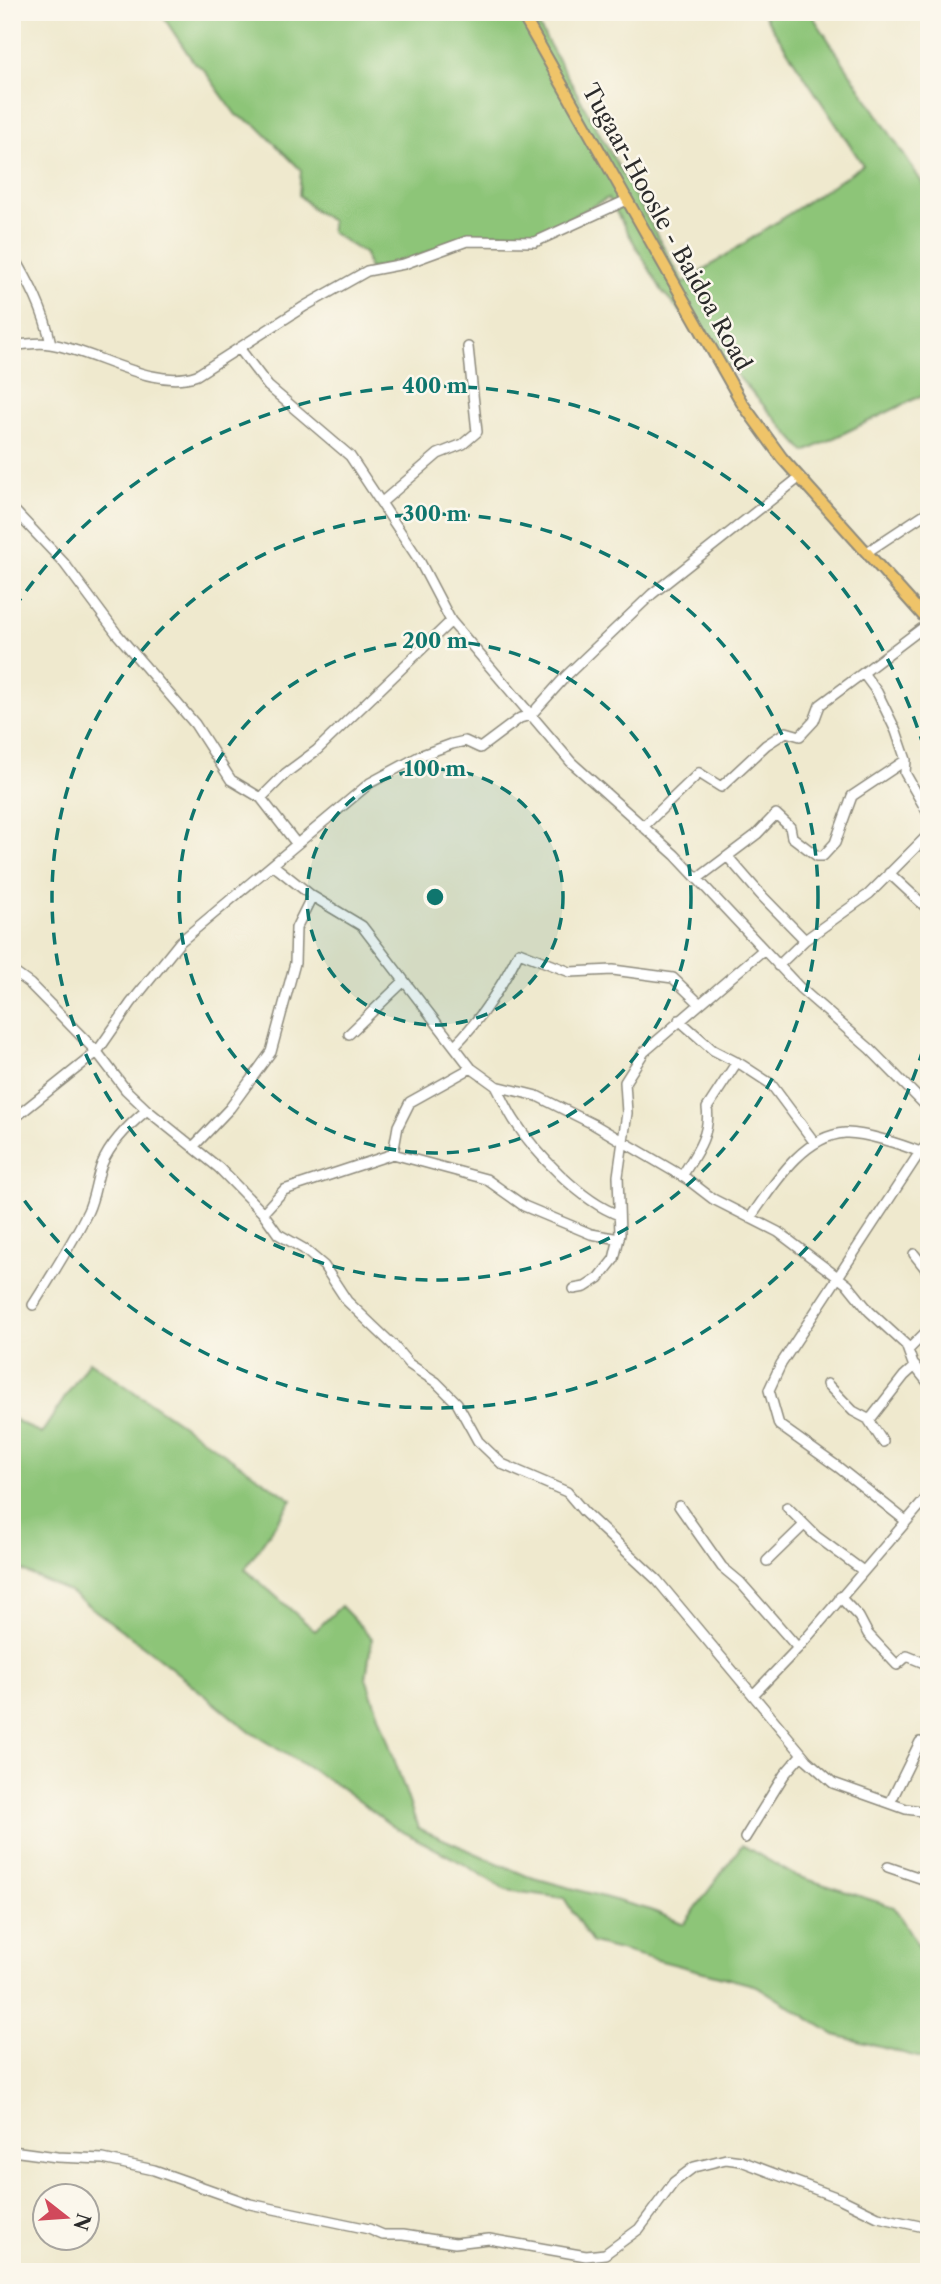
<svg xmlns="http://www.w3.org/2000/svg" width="941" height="2284" font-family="'Libre Caslon Text',serif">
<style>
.green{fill:#8dc578;stroke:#5c7852;stroke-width:2}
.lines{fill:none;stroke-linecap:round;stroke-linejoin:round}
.minor-casing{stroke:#8d8a7c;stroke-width:12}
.major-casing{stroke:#8d8a7c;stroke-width:14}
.minor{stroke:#fff;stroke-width:9}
.major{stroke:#efc469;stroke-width:10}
.ring{fill:none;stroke:#0f766e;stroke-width:3.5;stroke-dasharray:12 9}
.labels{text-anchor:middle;stroke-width:5;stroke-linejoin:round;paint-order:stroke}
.street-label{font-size:23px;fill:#2b2b2b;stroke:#fbf7ec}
.centre{fill:#0f766e;stroke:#fbf7ec;stroke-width:3.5}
.ring-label{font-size:21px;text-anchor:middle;font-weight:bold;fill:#0f766e;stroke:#fbf7ec;stroke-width:5;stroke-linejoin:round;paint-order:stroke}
</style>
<rect width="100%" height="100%" fill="#fbf7ec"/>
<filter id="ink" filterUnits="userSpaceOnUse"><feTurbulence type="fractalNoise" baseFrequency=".0143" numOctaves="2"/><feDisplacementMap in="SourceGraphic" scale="14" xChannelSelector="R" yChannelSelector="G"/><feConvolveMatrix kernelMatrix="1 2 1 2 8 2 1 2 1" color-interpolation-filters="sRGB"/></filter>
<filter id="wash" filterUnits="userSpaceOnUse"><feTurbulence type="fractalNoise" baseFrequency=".00686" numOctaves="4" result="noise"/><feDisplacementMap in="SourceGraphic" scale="28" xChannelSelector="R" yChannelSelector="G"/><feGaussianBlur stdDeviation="1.57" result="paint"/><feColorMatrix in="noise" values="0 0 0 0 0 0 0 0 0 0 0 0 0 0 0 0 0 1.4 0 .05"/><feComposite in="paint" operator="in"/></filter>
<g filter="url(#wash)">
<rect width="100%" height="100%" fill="#efe9ce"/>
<path class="green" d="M160 12H531L684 283 863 165 762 12H810L929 193V392L805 452 662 291 608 198 546 230 464 236 408 261 369 269 365 254 331 232V221L314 210 299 195 301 170 256 125 236 115 204 70 193 61Z
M89 1361 292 1500 245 1569 315 1631 341 1606 372 1638 366 1678 418 1828 527 1876 651 1910 684 1924 742 1845 794 1875 894 1907 929 1963V2060L835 2035 757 1986 592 1943 564 1898 506 1890 464 1864 392 1826 343 1789 250 1732 154 1654 70 1592 12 1566V1418L41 1434Z"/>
</g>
<g filter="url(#ink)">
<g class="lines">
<defs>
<path id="minor" d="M12 253C29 282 44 310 51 344
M12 346C25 344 38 342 50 344 94 350 153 391 197 375L305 306 367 271 404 264 467 241 535 242 627 200
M239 348 268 386 350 456 419 560 451 621 571 762 675 855 800 988 870 1049 929 1109
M382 502 438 454 463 444 477 432 468 347
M12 508 64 563 117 634 195 724 231 780 261 798 296 843
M867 552 929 511
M929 623 863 673 877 692 896 731 906 760 905 773 929 815
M261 798 286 773 317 750 451 621
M643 827 699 773 721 787 766 745 786 732 800 736 814 721 820 705 863 673
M728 857 761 895 805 940
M273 865 312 896 362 926 471 1068 496 1086 537 1096 593 1124 687 1179 713 1199 778 1232 848 1285 869 1311 906 1345 913 1364 929 1384
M889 873 929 910
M697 879 757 834 776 814 790 827 792 837 817 856H823L835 843 852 796 906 760
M778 966 805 940 869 894 929 834
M12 971 30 984 97 1052 126 1090 147 1110 219 1168 263 1213 278 1234 304 1249 324 1266 347 1301 393 1345 409 1364 436 1382 457 1403 478 1441 502 1464 567 1492 584 1512 657 1580 807 1760 833 1783 906 1809 929 1812
M679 1020 713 1050 742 1065 771 1084 815 1143
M349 1034 404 981
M455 1045C482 1018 502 986 519 952L570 972 613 970 673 978 700 1004
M496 1086C502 1097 507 1109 514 1120 535 1153 582 1202 619 1215
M12 1120 97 1052 131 1003 180 942 370 783 422 755 452 744 465 741 480 748 520 718 531 715 566 676 652 594 800 477
M193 1147 230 1108 271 1052 295 963 296 928 312 896
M393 1154 398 1126 410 1102 471 1068
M682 1176C695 1155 711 1134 707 1108L737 1062
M263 1213 284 1190 393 1154 486 1179 524 1206 591 1234 619 1239
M750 1218C773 1186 802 1136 845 1133 863 1132 903 1145 920 1152
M914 1254 929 1273
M574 1289 585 1287 599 1278 614 1259 620 1234 618 1176 627 1113 625 1082 644 1052 763 950
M33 1305C52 1275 72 1244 88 1211 95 1196 96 1179 102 1164 111 1142 130 1124 147 1110
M908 1350 929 1329
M827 1384 853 1411 868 1419 872 1417 904 1376 915 1366
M868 1419 883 1442
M679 1506 722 1567 740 1582 798 1648
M787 1507 816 1536 862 1570
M906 1521 838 1467 779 1425 769 1390 781 1364 920 1152 929 1143
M767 1561 804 1525
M840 1597 859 1617 868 1634 897 1665 907 1656 929 1665
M754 1694 798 1648 929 1495
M890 1803 920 1742 929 1745
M745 1838 784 1775 802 1754
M888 1867 929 1881
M12 2151 57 2157 103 2159 154 2170 250 2204 369 2229 383 2235H403L455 2243 489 2239 586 2256 605 2254 639 2229 674 2182 694 2167 726 2159 741 2161 841 2199 878 2217 929 2228"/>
<path id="major" d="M521 12 742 403 782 458 929 622"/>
</defs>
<use href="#minor" class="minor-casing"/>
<use href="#major" class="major-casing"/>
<use href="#minor" class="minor"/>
<use href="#major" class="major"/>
</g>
</g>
<circle cx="435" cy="897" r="128" fill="#0f766e" fill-opacity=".12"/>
<g class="ring">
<circle cx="435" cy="897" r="128"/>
<circle cx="435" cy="897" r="256"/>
<circle cx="435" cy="897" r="383"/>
<path d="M929 1029A511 511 0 0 1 14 1186M14 608A511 511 0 0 1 929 765"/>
</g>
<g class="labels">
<g class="street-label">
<text transform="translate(667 227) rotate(61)" y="8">Tugaar-Hoosle - Baidoa Road</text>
</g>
</g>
<circle cx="435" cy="897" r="10" class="centre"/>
<g class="ring-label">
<text x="435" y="393">400 m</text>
<text x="435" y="521">300 m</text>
<text x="435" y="648">200 m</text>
<text x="435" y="776">100 m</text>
</g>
<rect width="941" height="2284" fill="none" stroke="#fbf7ec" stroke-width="42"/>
<g transform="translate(66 2217) rotate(107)"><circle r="33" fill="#fbf7ec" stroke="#a8a59f" stroke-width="2"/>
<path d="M0-5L12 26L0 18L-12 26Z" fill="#d1495b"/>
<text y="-10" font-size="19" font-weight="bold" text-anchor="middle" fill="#2b2b2b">N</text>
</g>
</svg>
